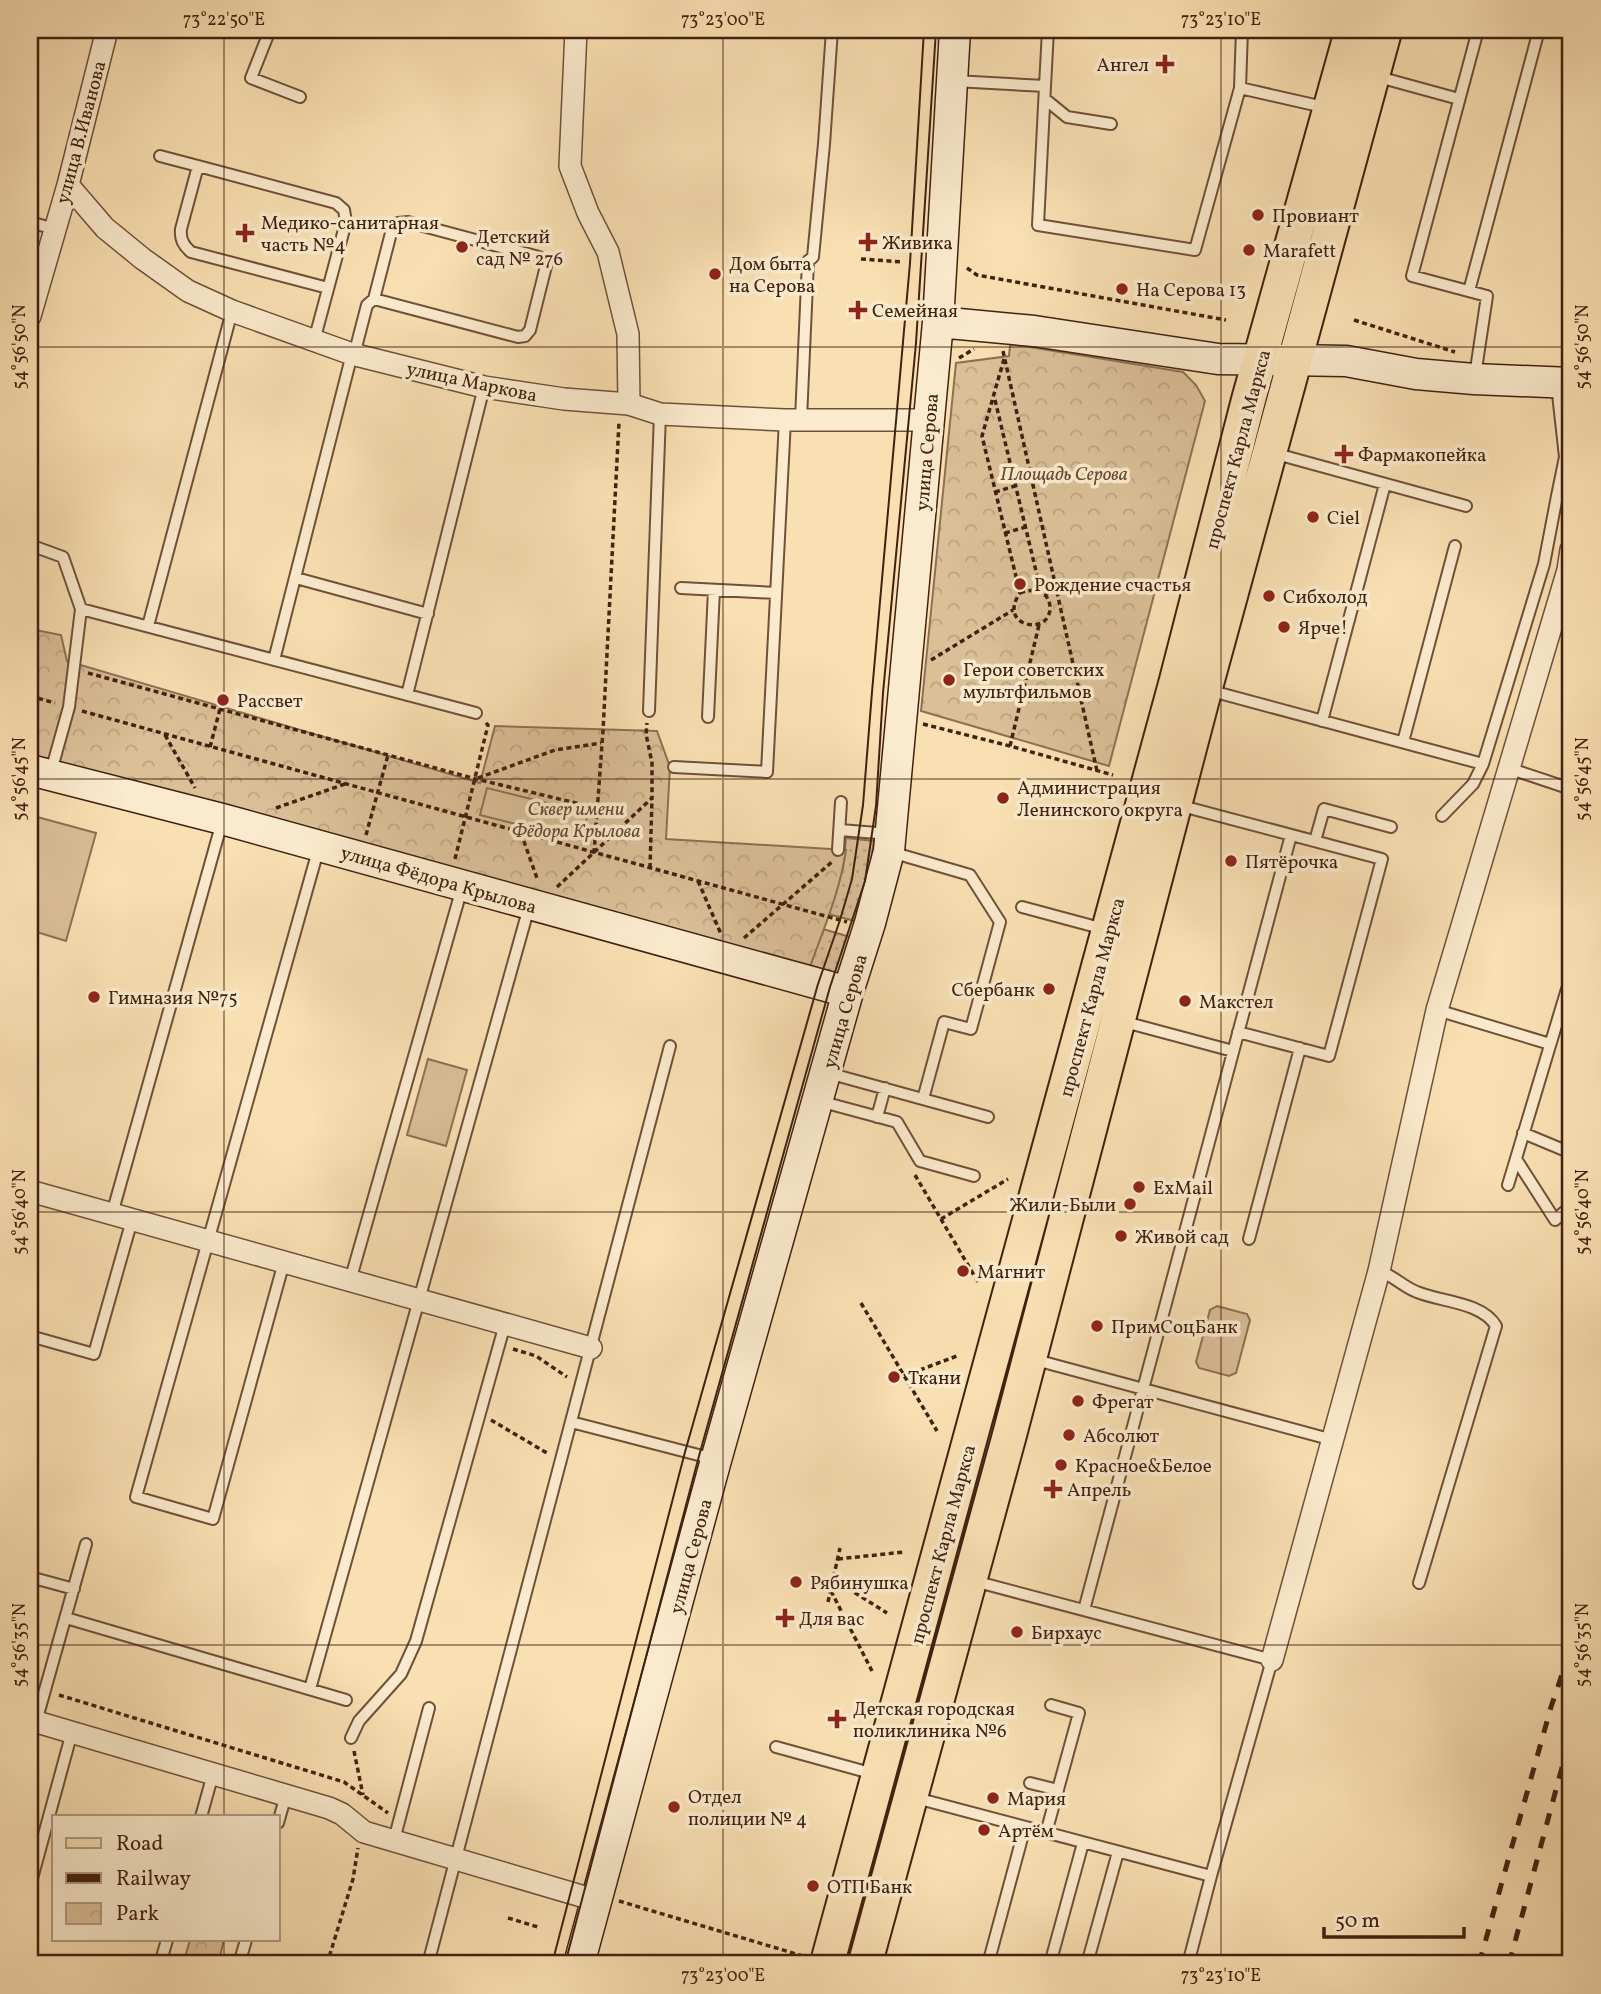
<svg xmlns="http://www.w3.org/2000/svg" width="1601" height="1994" font-family="Vollkorn,serif">
<style>
.grass{fill:url(#grass-dots);stroke:#8e7054;stroke-width:2}
.park{fill:url(#park-crowns);stroke:#8e7054;stroke-width:2}
.pitch{fill:#dabf97;stroke:#8e7054;stroke-width:2}
.lines{fill:none;stroke-linecap:round;stroke-linejoin:round}
.lane-casing{stroke:#705039;stroke-width:14}
.street-casing{stroke:#705039;stroke-width:24}
.secondary-casing{stroke:#422010;stroke-width:33}
.primary-casing{stroke:#422010;stroke-width:37}
.path{stroke:#422010;stroke-width:3.5;stroke-dasharray:5 3.5;stroke-linecap:butt}
.lane{stroke:#fbebce;stroke-width:10}
.street{stroke:#fbebce;stroke-width:21}
.secondary{stroke:#fbebce;stroke-width:30}
.primary{stroke:#f9e0b3;stroke-width:33}
.tram{stroke:#422010;stroke-width:2}
.rail{stroke:#422010;stroke-width:5;stroke-dasharray:12 12;stroke-linecap:butt}
.ticks{fill:none;stroke:#422010;stroke-width:2;stroke-opacity:0.45}
.poi-dot{fill:#8f2418;stroke:#fbebce;stroke-width:2.5}
.labels{text-anchor:middle;stroke-width:7;stroke-linejoin:round;paint-order:stroke}
.poi-label{font-size:19px;fill:#422010;stroke:#fbebce;text-anchor:start}
.street-label{font-size:19px;fill:#422010;stroke:#fbebce}
.park-label{font-size:19px;font-style:italic;fill:#684832;stroke:#fbebce}
.neatline{fill:none;stroke:#422010;stroke-width:2.5}
.ticks-label{font-size:18px;text-anchor:middle;fill:#422010}
</style>
<defs>
<pattern id="grass-dots" width="8" height="8" patternUnits="userSpaceOnUse" patternTransform="scale(1.75)"><rect width="8" height="8" fill="#dabf97"/><path d="M2 2h.1M6 6h.1" fill="none" stroke="#bca481" stroke-width="1.8" stroke-linecap="round"/></pattern>
<pattern id="park-crowns" width="20" height="18" patternUnits="userSpaceOnUse" patternTransform="scale(1.75)"><rect width="20" height="18" fill="#dabf97"/><path d="M2 6a3 3 0 1 1 6 0M12 15a3 3 0 1 1 6 0" fill="none" stroke="#bca481"/></pattern>
</defs>
<rect width="100%" height="100%" fill="#f9e0b3"/>
<filter id="stains"><feTurbulence type="fractalNoise" baseFrequency=".00286" numOctaves="4"/><feColorMatrix values="0 0 0 0 .2 0 0 0 0 .09 0 0 0 0 .02 0 0 0 .5 -.17"/></filter>
<radialGradient id="worn" r=".72"><stop offset=".6" stop-color="#630" stop-opacity="0"/><stop offset="1" stop-color="#630" stop-opacity=".3"/></radialGradient>
<path class="grass" d="M846 838 874 841 867 884 855 921 828 914 843 868Z
M823 929 850 937 840 974 807 975Z"/>
<path class="park" d="M1012 344 1183 372 1196 385 1205 401 1109 766 921 711 956 363 1009 356 1010 346Z
M30 629 61 635 67 661 480 783 495 726 657 731 670 767 666 839 846 850C840 893 821 935 807 975L30 763Z
M190 1940H224L218 1964H183Z"/>
<path class="pitch" d="M487 788 588 813 581 840 480 815Z
M30 815 96 833 66 941 30 930Z
M428 1059 467 1070 446 1146 407 1135Z
M1217 1306 1247 1314 1250 1320 1236 1373 1229 1376 1199 1368 1196 1362 1210 1310Z"/>
<g class="lines">
<defs>
<path id="lane" d="M255 30 268 35 251 78 300 97
M1375 76 1459 99
M955 81 1045 86 1038 225 1195 250 1240 88 1328 108
M1045 86 1048 30
M1240 88 1242 30
M1045 99 1067 117 1111 124
M160 156 198 166
M30 222 54 229
M1469 291 1539 30
M314 341 346 222 344 210 336 203 198 166 181 229C180 239 183 245 191 252L328 288
M354 355 367 305 374 299 392 229 398 223 408 222 539 257 543 260 546 266 530 330 525 336 518 337 374 299
M1475 376 1487 296 1412 276 1478 30
M801 419 808 261 813 257 824 144 832 30
M1273 453 1466 506
M30 545 63 557 81 609 69 707 50 775
M296 578 428 614
M681 588 776 593
M81 609 476 713
M148 626 232 311
M274 660 352 354
M1208 690 1483 764
M407 695 484 387
M649 711 660 414
M708 717 714 590
M1322 721 1385 484
M1403 742 1455 546
M674 767 767 772 785 420
M1508 768 1571 789
M1178 805 1382 859 1329 1056 1238 1032
M1442 816 1473 784 1483 764 1544 564 1557 496 1565 457 1557 385
M840 830 890 834
M1315 841 1324 809 1391 827
M838 850 841 802
M891 852 970 875 1000 922 971 1029 944 1022 923 1099
M1022 907 1104 929
M1437 1010 1550 1044
M1121 1021 1233 1051
M828 1073 988 1117
M819 1101 897 1122 920 1161 974 1176
M877 1117 885 1088
M1523 1133 1571 1153
M1516 1159 1555 1220 1571 1206
M1508 1185 1567 989
M112 1214 222 822
M1249 1239 1300 1048
M284 1262 213 1519 136 1497 319 847
M1379 1271C1393 1275 1403 1287 1417 1292 1441 1302 1482 1302 1496 1326L1419 1583
M350 1281 462 888
M30 1336 94 1354 132 1220
M1032 1359 1333 1440
M571 1422 714 1459
M30 1577 74 1589
M974 1581 1272 1660 1211 1876
M1084 1610 1291 835
M66 1618 346 1700
M310 1689 529 907
M36 1722 86 1544
M351 1738 359 1721 401 1674 416 1641 505 1324
M776 1747 874 1774
M1030 1783 1058 1790
M916 1798 1211 1876 1188 1964
M201 1817 213 1774
M278 1823 286 1795
M1046 1833 1079 1713 1051 1705
M394 1840 429 1708
M30 1886 72 1732
M160 1964 167 1940
M239 1964 246 1940
M428 1964 670 1046
M988 1964 1025 1827
M1050 1964 1083 1843
M1087 1964 1118 1852"/>
<path id="street" d="M576 30 570 166 588 213 608 252 628 334 629 404
M68 185 105 228 143 259 188 291 232 311 352 354 484 387 564 399 629 404 660 414 785 420H929
M30 316 68 185 107 30
M30 1191 591 1348
M1272 1660 1379 1271 1437 1010 1568 570 1571 550
M30 1720 329 1808 342 1814 364 1832 595 1900"/>
<path id="secondary" d="M938 322 1034 331 1218 359 1346 361 1416 374 1474 379 1571 383
M30 770 222 819 848 992
M579 1964 716 1460 848 992 870 923 889 851 938 322 955 30"/>
<path id="primary" d="M827 1964 1176 682 1249 398 1352 30
M865 1964 1010 1433 1205 689 1385 30"/>
</defs>
<use href="#lane" class="lane-casing"/>
<use href="#street" class="street-casing"/>
<use href="#secondary" class="secondary-casing"/>
<use href="#primary" class="primary-casing"/>
<path class="path" d="M861 259 902 262
M967 268 977 275 1226 320
M1354 320 1455 352
M1003 351 1097 771
M959 358 974 349
M1004 359 982 436 1020 593C996 627 1051 637 1050 607 1049 590 1032 588 1020 593
M995 400 1041 592
M995 492 1015 486
M1005 533 1026 527
M1045 596 1055 585
M931 660 1013 610
M88 673 476 779 597 808
M30 696 55 703
M82 711 847 922
M923 724 1010 746 1113 775
M165 735 195 788
M1010 746 1039 625
M210 747 220 709
M478 778 555 750 601 743
M276 808 345 784
M521 833 538 881
M366 835 388 755
M594 853 603 731 619 422
M455 859 488 725 485 722
M650 868 652 798
M698 881 721 934
M557 887 652 798V763L646 734 647 723
M744 938 833 861
M915 1175 978 1282
M941 1219 1008 1179
M861 1303 937 1431
M513 1349 536 1356 567 1377
M904 1376 957 1356
M491 1420 547 1453
M838 1559 904 1552
M833 1579 887 1613
M831 1591 872 1671
M828 1602 840 1548
M59 1695 344 1782 388 1813
M354 1751 363 1795
M619 1901 803 1956
M508 1918 538 1927
M498 1956 528 1964
M327 1964 353 1879 358 1848"/>
<use href="#lane" class="lane"/>
<use href="#street" class="street"/>
<use href="#secondary" class="secondary"/>
<use href="#primary" class="primary"/>
<path class="tram" d="M552 1964 685 1452 818 984 840 920 852 879 863 805 872 692 910 263 924 30
M565 1964 699 1456 830 987 865 881 876 806 883 693 916 343 936 30"/>
<path class="rail" d="M1564 1657 1571 1630
M1479 1964 1551 1707 1571 1648
M1509 1964 1571 1734"/>
</g>
<path class="ticks" d="M224 30V1817M723 30V1964M1221 30V1964M30 347H1571M30 779H1571M30 1212H1571M30 1645H1571M224 1940V1964"/>
<g class="poi-dot">
<path d="M1161.5 53.5h7v7h7v7h-7v7h-7v-7h-7v-7h7z"/>
<circle cx="1258" cy="215" r="7"/>
<path d="M241.5 222.5h7v7h7v7h-7v7h-7v-7h-7v-7h7z"/>
<path d="M864.5 231.5h7v7h7v7h-7v7h-7v-7h-7v-7h7z"/>
<circle cx="462" cy="247" r="7"/>
<circle cx="1249" cy="250" r="7"/>
<circle cx="715" cy="274" r="7"/>
<circle cx="1122" cy="289" r="7"/>
<path d="M854.5 299.5h7v7h7v7h-7v7h-7v-7h-7v-7h7z"/>
<path d="M1340.5 443.5h7v7h7v7h-7v7h-7v-7h-7v-7h7z"/>
<circle cx="1313" cy="517" r="7"/>
<circle cx="1020" cy="584" r="7"/>
<circle cx="1269" cy="596" r="7"/>
<circle cx="1284" cy="627" r="7"/>
<circle cx="949" cy="680" r="7"/>
<circle cx="223" cy="700" r="7"/>
<circle cx="1003" cy="798" r="7"/>
<circle cx="1231" cy="861" r="7"/>
<circle cx="1049" cy="989" r="7"/>
<circle cx="94" cy="997" r="7"/>
<circle cx="1185" cy="1001" r="7"/>
<circle cx="1139" cy="1187" r="7"/>
<circle cx="1130" cy="1204" r="7"/>
<circle cx="1121" cy="1236" r="7"/>
<circle cx="963" cy="1271" r="7"/>
<circle cx="1097" cy="1326" r="7"/>
<circle cx="894" cy="1377" r="7"/>
<circle cx="1078" cy="1401" r="7"/>
<circle cx="1069" cy="1435" r="7"/>
<circle cx="1061" cy="1465" r="7"/>
<path d="M1049.5 1478.5h7v7h7v7h-7v7h-7v-7h-7v-7h7z"/>
<circle cx="796" cy="1582" r="7"/>
<path d="M781.5 1607.5h7v7h7v7h-7v7h-7v-7h-7v-7h7z"/>
<circle cx="1017" cy="1632" r="7"/>
<path d="M833.5 1708.5h7v7h7v7h-7v7h-7v-7h-7v-7h7z"/>
<circle cx="993" cy="1798" r="7"/>
<circle cx="674" cy="1807" r="7"/>
<circle cx="984" cy="1830" r="7"/>
<circle cx="813" cy="1886" r="7"/>
</g>
<g class="labels">
<g class="poi-label">
<text x="1149" y="71" text-anchor="end">Ангел</text>
<text x="1272" y="222">Провиант</text>
<text x="261" y="229">Медико-санитарная<tspan x="261" dy="22">часть №4</tspan></text>
<text x="476" y="243">Детский<tspan x="476" dy="22">сад № 276</tspan></text>
<text x="882" y="249">Живика</text>
<text x="1263" y="257">Marafett</text>
<text x="729" y="270">Дом быта<tspan x="729" dy="22">на Серова</tspan></text>
<text x="1136" y="296">На Серова 13</text>
<text x="872" y="317">Семейная</text>
<text x="1358" y="461">Фармакопейка</text>
<text x="1327" y="524">Ciel</text>
<text x="1034" y="591">Рождение счастья</text>
<text x="1283" y="603">Сибхолод</text>
<text x="1298" y="634">Ярче!</text>
<text x="963" y="676">Герои советских<tspan x="963" dy="22">мультфильмов</tspan></text>
<text x="237" y="707">Рассвет</text>
<text x="1017" y="794">Администрация<tspan x="1017" dy="22">Ленинского округа</tspan></text>
<text x="1245" y="868">Пятёрочка</text>
<text x="1035" y="996" text-anchor="end">Сбербанк</text>
<text x="108" y="1004">Гимназия №75</text>
<text x="1199" y="1008">Макстел</text>
<text x="1153" y="1194">ExMail</text>
<text x="1116" y="1211" text-anchor="end">Жили-Были</text>
<text x="1135" y="1243">Живой сад</text>
<text x="977" y="1278">Магнит</text>
<text x="1111" y="1333">ПримСоцБанк</text>
<text x="908" y="1384">Ткани</text>
<text x="1092" y="1408">Фрегат</text>
<text x="1083" y="1442">Абсолют</text>
<text x="1075" y="1472">Красное&amp;Белое</text>
<text x="1067" y="1496">Апрель</text>
<text x="810" y="1589">Рябинушка</text>
<text x="799" y="1625">Для вас</text>
<text x="1031" y="1639">Бирхаус</text>
<text x="853" y="1715">Детская городская<tspan x="853" dy="22">поликлиника №6</tspan></text>
<text x="688" y="1803">Отдел<tspan x="688" dy="22">полиции № 4</tspan></text>
<text x="1007" y="1805">Мария</text>
<text x="998" y="1837">Артём</text>
<text x="827" y="1893">ОТП Банк</text>
</g>
<g class="street-label">
<text transform="translate(80 132) rotate(-75)" y="7">улица В.Иванова</text>
<text transform="translate(472 381) rotate(12)" y="7">улица Маркова</text>
<text transform="translate(1237 449) rotate(-75)" y="7">проспект Карла Маркса</text>
<text transform="translate(926 452) rotate(-85)" y="7">улица Серова</text>
<text transform="translate(439 879) rotate(16)" y="7">улица Фёдора Крылова</text>
<text transform="translate(1091 997) rotate(-75)" y="7">проспект Карла Маркса</text>
<text transform="translate(844 1011) rotate(-74)" y="7">улица Серова</text>
<text transform="translate(942 1544) rotate(-75)" y="7">проспект Карла Маркса</text>
<text transform="translate(690 1556) rotate(-75)" y="7">улица Серова</text>
</g>
<g class="park-label">
<text x="1064" y="480">Площадь Серова</text>
<text x="576" y="815">Сквер имени<tspan x="576" dy="22">Фёдора Крылова</tspan></text>
</g>
</g>
<rect width="1601" height="1994" fill="none" stroke="#f9e0b3" stroke-width="77"/>
<rect x="52" y="1815" width="228" height="126" fill="#fbebce" stroke="#b19a82" stroke-width="2"/>
<rect x="66" y="1838" width="35" height="10" fill="#f9e0b3" stroke="#b19a82" stroke-width="2"/>
<text x="116" y="1850" font-size="21" fill="#422010">Road</text>
<rect x="66" y="1873" width="35" height="10" fill="#422010" stroke="#b19a82" stroke-width="2"/>
<text x="116" y="1885" font-size="21" fill="#422010">Railway</text>
<rect x="66" y="1903" width="35" height="21" fill="url(#park-crowns)" stroke="#b19a82" stroke-width="2"/>
<text x="116" y="1920" font-size="21" fill="#422010">Park</text>
<path d="M1324 1927v10h140v-10" fill="none" stroke="#422010" stroke-width="3.5"/>
<text x="1335" y="1927" font-size="21" fill="#422010" stroke="#fbebce" stroke-width="5" paint-order="stroke">50 m</text>
<rect x="38" y="38" width="1524" height="1917" class="neatline"/>
<g class="ticks-label">
<text x="224" y="25">73°22'50"E</text>
<text x="723" y="25">73°23'00"E</text>
<text x="1221" y="25">73°23'10"E</text>
<text transform="translate(19 347) rotate(-90)" y="6">54°56'50"N</text>
<text transform="translate(1582 347) rotate(-90)" y="6">54°56'50"N</text>
<text transform="translate(19 779) rotate(-90)" y="6">54°56'45"N</text>
<text transform="translate(1582 779) rotate(-90)" y="6">54°56'45"N</text>
<text transform="translate(19 1212) rotate(-90)" y="6">54°56'40"N</text>
<text transform="translate(1582 1212) rotate(-90)" y="6">54°56'40"N</text>
<text transform="translate(19 1645) rotate(-90)" y="6">54°56'35"N</text>
<text transform="translate(1582 1645) rotate(-90)" y="6">54°56'35"N</text>
<text x="723" y="1981">73°23'00"E</text>
<text x="1221" y="1981">73°23'10"E</text>
</g>
<rect width="100%" height="100%" filter="url(#stains)"/>
<rect width="100%" height="100%" fill="url(#worn)"/>
</svg>
